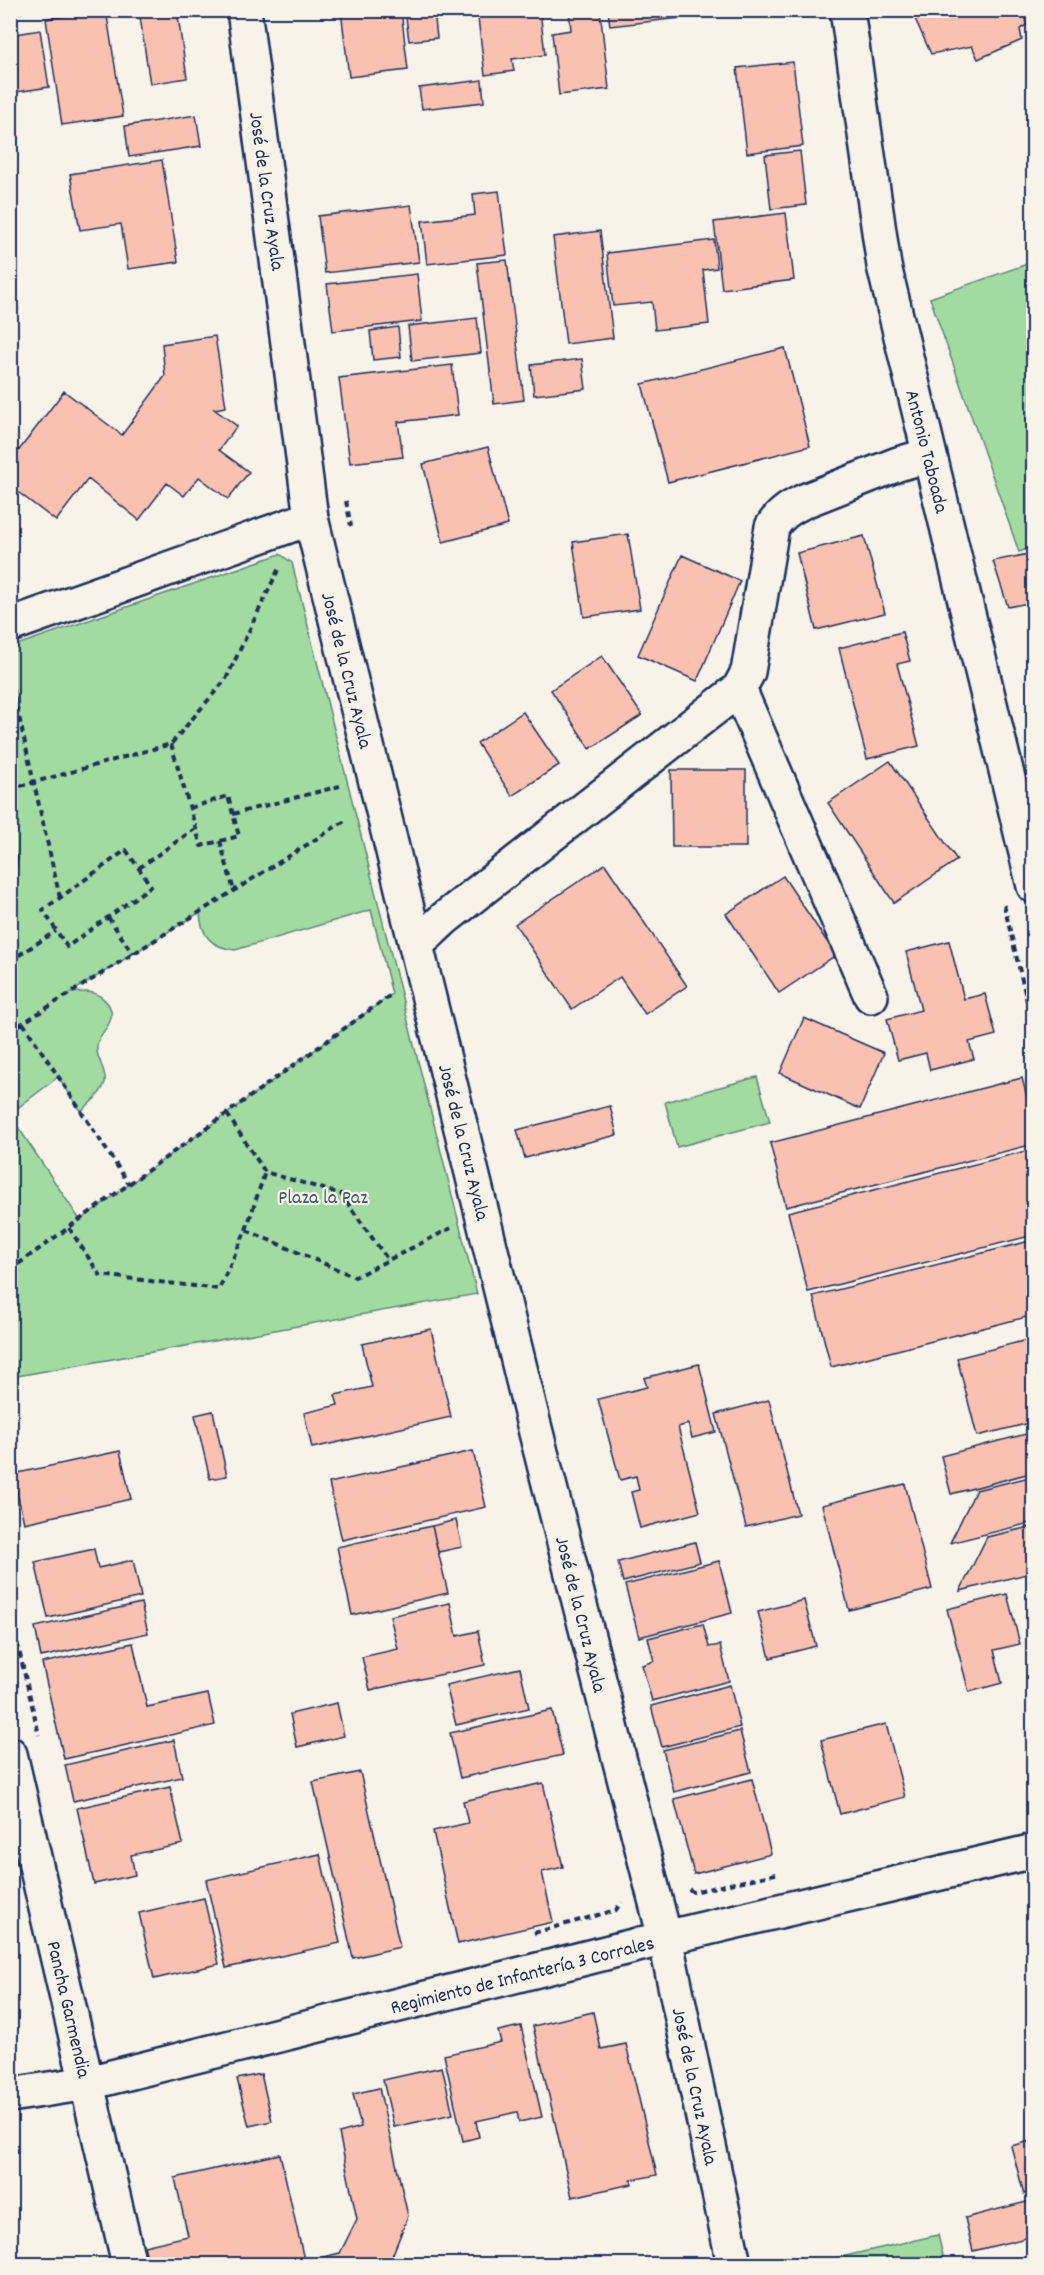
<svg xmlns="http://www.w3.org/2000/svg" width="1044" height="2275" font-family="Dekko,sans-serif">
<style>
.green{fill:#a2dba0;stroke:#5e857f;stroke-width:1.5}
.building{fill:#fac1b1;stroke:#1b2f5e;stroke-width:1.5}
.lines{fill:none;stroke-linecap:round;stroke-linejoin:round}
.minor-casing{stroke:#1b2f5e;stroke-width:38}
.path{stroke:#1b2f5e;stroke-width:4;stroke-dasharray:6 4.5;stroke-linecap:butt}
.minor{stroke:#f7f3e8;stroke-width:33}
.labels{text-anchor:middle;stroke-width:4.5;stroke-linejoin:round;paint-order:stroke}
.street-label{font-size:20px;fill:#1b2f5e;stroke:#f7f3e8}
.park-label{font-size:20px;fill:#3d5a6e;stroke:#f7f3e8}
</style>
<rect width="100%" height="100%" fill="#f7f3e8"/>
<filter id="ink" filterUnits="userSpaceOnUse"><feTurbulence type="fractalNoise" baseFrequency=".0167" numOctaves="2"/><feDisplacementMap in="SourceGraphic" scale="12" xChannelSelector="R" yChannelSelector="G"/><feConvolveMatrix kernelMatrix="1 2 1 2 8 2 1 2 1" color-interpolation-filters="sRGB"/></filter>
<g filter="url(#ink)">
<path class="green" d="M1033 262V547L1019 552 930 298Z
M280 554 292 563 477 1294 11 1377 10 1115 80 1220 392 994 371 910 235 950C211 947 201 936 200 912L70 993C74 993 79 992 84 992 99 991 116 1005 110 1021 107 1029 100 1035 98 1041 93 1057 107 1068 105 1082 102 1094 89 1104 81 1111L58 1077 11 1113 10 876 14 875 18 858 10 849 11 647Z
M757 1077 770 1122 677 1147 665 1102Z
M938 2235 945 2264H810Z"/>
<path class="building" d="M106 10 123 116 62 125 46 19Z
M139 10H177L187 78 150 84Z
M341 10H401L408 70 349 77Z
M405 10H468L469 16 435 20 437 38 409 41Z
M477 10H540L545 55 512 59 514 71 485 75Z
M569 10H600L609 89 559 95 552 33 571 30Z
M608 10H680V18L610 26Z
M911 10H1034V20L1020 29 1022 40 978 59 972 46 931 54Z
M40 30 49 87 10 93V35Z
M793 62 803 146 747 153 737 68Z
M482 80 484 102 422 109 419 88Z
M196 115 201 146 129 157 125 126Z
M800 151 806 205 771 209 765 155Z
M162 160 178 262 128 269 121 224 80 230 70 174Z
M499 191 507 255 427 264 422 221 475 215 473 194Z
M411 205 419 262 325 273 318 216Z
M786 213 794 280 722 289 714 222Z
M600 231 613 338 566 344 553 237Z
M714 240 717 268 703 270 709 324 655 330 652 302 613 306 607 253Z
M507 260 524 400 494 404 477 263Z
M417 274 422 321 333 331 327 284Z
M10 277H13L18 310 10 312Z
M477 318 481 353 412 361 408 326Z
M398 327 401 357 373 360 370 331Z
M215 336 226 407 214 409 237 426 219 450 249 472 228 499 199 477 184 496 167 483 139 520 88 479 56 521 10 486V462L64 391 122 435 165 376 162 344Z
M785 348 810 446 668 482 642 384Z
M582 359 586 389 534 395 531 365Z
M452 365 458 415 398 422 403 457 350 463 339 378Z
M488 447 508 525 443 542 423 464Z
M628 534 640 609 584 617 573 542Z
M864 536 885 613 816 630 797 553Z
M1034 553V602L1008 607 993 561Z
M682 555 740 581 697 681 638 655Z
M902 632 910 661 897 664 919 746 867 759 839 648Z
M602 656 642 715 590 749 551 690Z
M523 712 559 765 512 796 477 743Z
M890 761 957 860 894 903 828 803Z
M671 770H746V847H672Z
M10 849 18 858 14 876H10Z
M605 864 687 986 645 1014 620 977 572 1009 515 924Z
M783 876 836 955 779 993 726 914Z
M949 941 964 999 985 994 996 1035 969 1042 974 1059 930 1070 926 1053 898 1060 887 1019 921 1010 906 952Z
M804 1018 884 1053 860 1109 780 1073Z
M1022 1078 1034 1124V1144L786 1207 770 1143Z
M610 1106 617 1135 525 1158 517 1130Z
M1034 1149V1235L808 1292 788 1212Z
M1034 1240V1315L831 1367 813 1296Z
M431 1329 451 1417 312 1448 304 1413 338 1405 335 1395 372 1387 362 1344Z
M1027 1340 1034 1365V1422L977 1436 957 1358Z
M699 1364 716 1432 692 1438 688 1424 678 1427 700 1512 640 1528 631 1492 639 1490 636 1476 620 1480 598 1399 647 1387 644 1378Z
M769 1400 798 1514 746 1527 716 1414Z
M213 1411 227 1476 210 1479 195 1415Z
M1034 1432V1472L951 1494 941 1456Z
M120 1451 131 1499 24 1523 13 1474Z
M473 1451 486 1507 342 1540 329 1483Z
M1034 1476V1522L950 1543 976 1490Z
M905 1484 932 1589 849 1610 822 1505Z
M456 1520 462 1547 438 1552 432 1526Z
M432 1526 448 1593 352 1615 337 1547Z
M1034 1526V1572L960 1591 987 1537Z
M695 1542 700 1562 623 1582 618 1562Z
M94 1549 98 1568 133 1560 141 1597 48 1618 35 1562Z
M719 1561 732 1613 639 1637 625 1585Z
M1007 1594 1020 1644 994 1650 1002 1683 969 1692 947 1609Z
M804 1600 816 1646 770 1658 758 1612Z
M141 1603 148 1633 41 1657 35 1627Z
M450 1603 457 1636 478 1631 485 1665 370 1690 362 1657 398 1649 390 1616Z
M703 1624 709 1647 720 1645 729 1681 652 1701 642 1665 654 1661 648 1638Z
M133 1643 147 1707 208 1694 215 1725 64 1759 42 1663Z
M520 1668 529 1708 456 1725 446 1685Z
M730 1685 740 1727 662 1747 651 1706Z
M337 1703 344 1736 297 1747 290 1714Z
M552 1710 563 1755 460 1778 450 1733Z
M886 1724 905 1797 840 1814 821 1740Z
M740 1731 751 1772 674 1792 663 1750Z
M174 1740 182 1777 73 1801 65 1765Z
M360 1772 400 1947 353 1958 313 1782Z
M752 1779 771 1854 694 1874 674 1799Z
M543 1783 563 1867 542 1872 553 1922 458 1944 433 1831 468 1823 463 1801Z
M170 1787 183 1844 131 1855 135 1875 94 1884 77 1808Z
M320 1854 340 1943 226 1968 206 1880Z
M204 1898 219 1964 154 1979 139 1913Z
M1034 1935V1967L1026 1937Z
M593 2012 601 2049 626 2044 657 2175 631 2180 632 2184 572 2197 533 2026Z
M521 2026 542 2117 519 2122 517 2112 476 2121 479 2137 463 2141 444 2055 501 2042 498 2031Z
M442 2067 453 2114 394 2127 383 2080Z
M261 2074 272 2121 249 2126 237 2079Z
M379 2088 408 2216 389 2264H312L311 2260 340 2253 357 2219 339 2133 361 2127 353 2094Z
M1034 2140V2191L1024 2194 1011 2146Z
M280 2154 305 2264H149L144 2246 188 2236 175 2178Z
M1034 2200V2236L973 2251 965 2218Z"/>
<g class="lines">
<defs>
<path id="minor" d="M244 10 311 518 532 1417 665 1938 734 2264
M847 10 884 266 1034 886
M10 625 311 518
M739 689 871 996
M416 945 445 918 739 689 748 672 772 527C780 514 790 508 804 501L898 464 929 455
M10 1754 129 2264
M10 2095 88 2083 665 1938 1034 1851"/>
</defs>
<use href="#minor" class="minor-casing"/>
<path class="path" d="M10 13 35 10
M346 501 351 526
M10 677 60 898
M171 744 201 846 220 841 234 891
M10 789 171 744 226 679 280 566
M190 808 228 796 239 836 220 841
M233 814 340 786
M126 850 151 886 67 947 43 910Z
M139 868 196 828
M1004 905 1034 1030
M108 917 133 954
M10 961 56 931
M23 1023 129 1184
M10 1031 348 819
M227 1114 265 1172 341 1194 388 1260
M69 1228 100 1275 219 1289 246 1230 355 1277 451 1228
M246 1230 265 1172
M10 1270 392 994
M10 1612 39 1735
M689 1889 693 1892 780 1873
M534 1933 616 1910 621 1902"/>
<use href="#minor" class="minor"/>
</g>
</g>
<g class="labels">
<g class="street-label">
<text transform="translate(268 191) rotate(82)" y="7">José de la Cruz Ayala</text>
<text transform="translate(928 451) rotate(76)" y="7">Antonio Taboada</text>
<text transform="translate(348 670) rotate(76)" y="7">José de la Cruz Ayala</text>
<text transform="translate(465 1142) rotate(76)" y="7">José de la Cruz Ayala</text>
<text transform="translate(582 1614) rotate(76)" y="7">José de la Cruz Ayala</text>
<text transform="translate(522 1974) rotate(-14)" y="7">Regimiento de Infantería 3 Corrales</text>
<text transform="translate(70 2009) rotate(77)" y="7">Pancha Garmendia</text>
<text transform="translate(696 2086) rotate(78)" y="7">José de la Cruz Ayala</text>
</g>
<g class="park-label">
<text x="323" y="1203">Plaza la Paz</text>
</g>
</g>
<rect width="1044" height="2275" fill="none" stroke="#f7f3e8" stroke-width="36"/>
<rect x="18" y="18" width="1008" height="2239" fill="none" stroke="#1b2f5e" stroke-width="2" filter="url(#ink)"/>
</svg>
